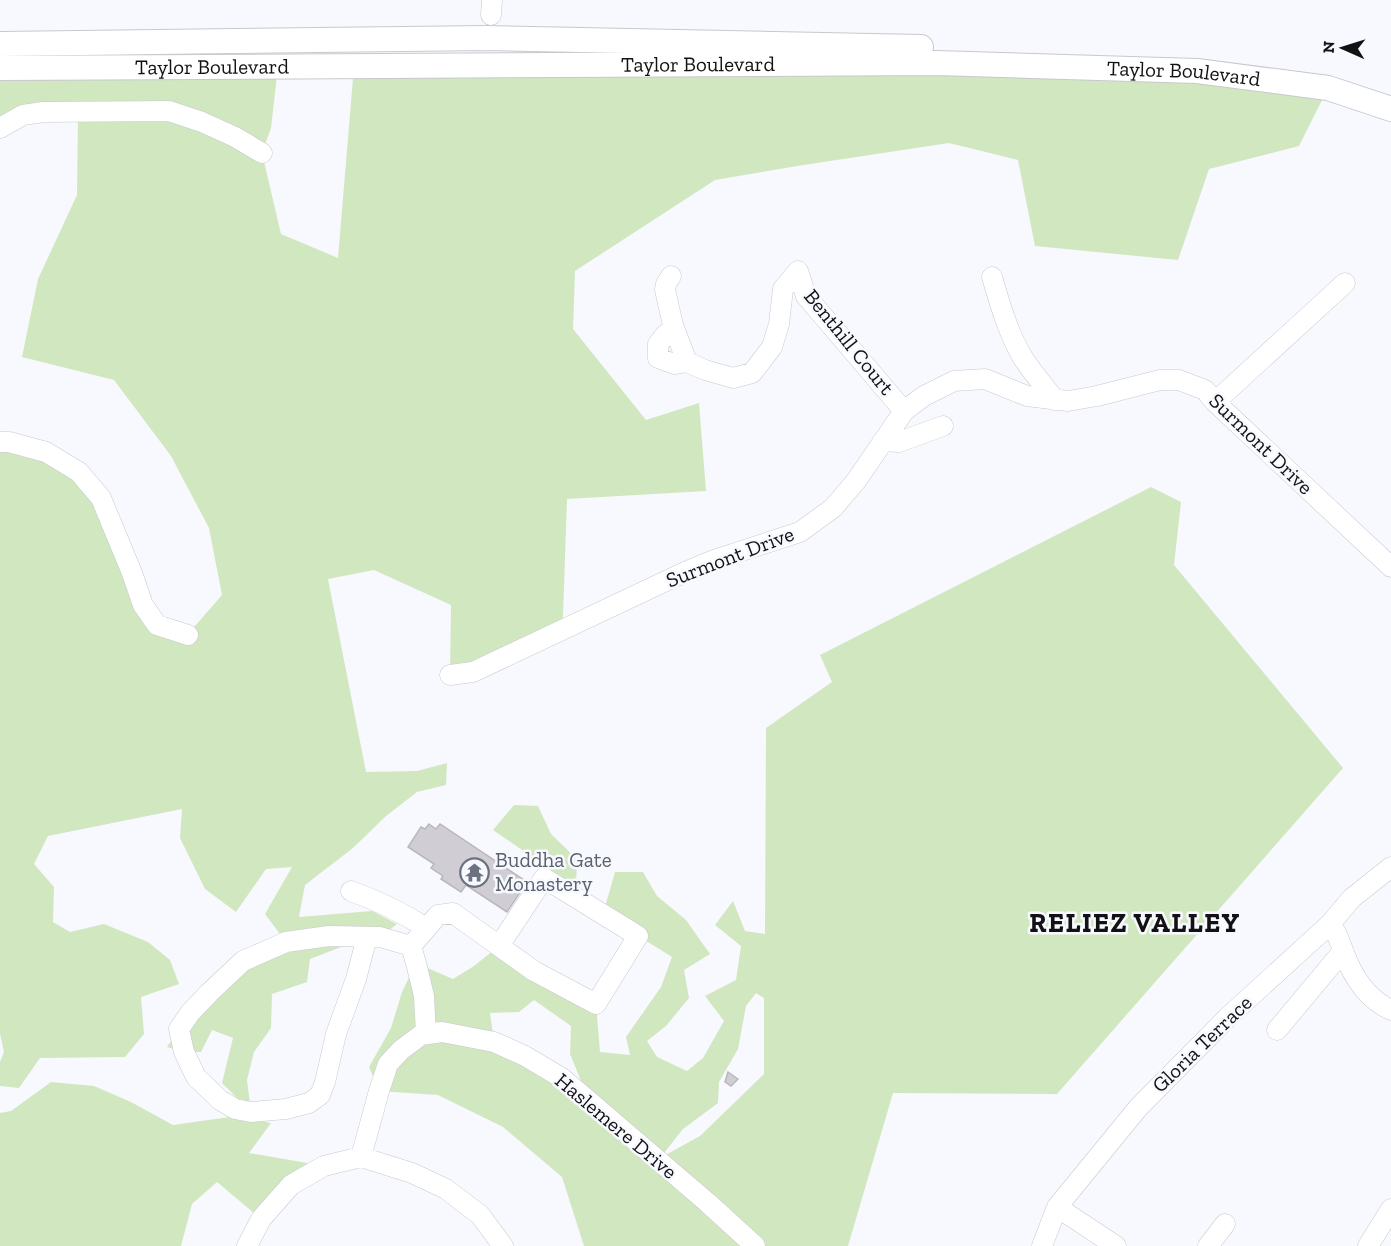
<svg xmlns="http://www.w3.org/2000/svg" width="1391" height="1246" font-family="'Zilla Slab',serif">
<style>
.green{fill:#d1e7c0;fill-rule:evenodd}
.building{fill:#d0ced4;stroke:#b8b7bc;stroke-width:1.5}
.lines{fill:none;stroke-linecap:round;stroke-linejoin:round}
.minor-casing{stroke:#c7c9ce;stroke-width:21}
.major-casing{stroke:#c7c9ce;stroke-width:26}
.minor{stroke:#fff;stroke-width:20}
.major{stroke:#fff;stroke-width:24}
.labels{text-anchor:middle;stroke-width:5;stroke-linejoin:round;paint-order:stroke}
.street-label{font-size:21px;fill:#121214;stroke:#f7f9fe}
.worship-label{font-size:21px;fill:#5b616d;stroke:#f7f9fe;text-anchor:start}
.district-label{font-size:27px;font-weight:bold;letter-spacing:1.5px;fill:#121214;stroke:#f7f9fe}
</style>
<rect width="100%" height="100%" fill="#f7f9fe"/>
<path class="green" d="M937 63 1328 88 1299 146 1209 169 1178 260 1035 246 1018 160 949 143 797 166 715 180 575 271 573 329 646 420 699 403 706 491 567 499 563 616 560 631 450 675 451 605 374 570 328 579 366 772 417 771 447 763 446 785 417 792 386 816 353 848 305 885 299 917 372 911 397 924 380 937H367L310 959 307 982 272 994 271 1028 254 1052 247 1080 251 1112 222 1083 233 1038 212 1030 201 1052H184L167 1047 190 1013 209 993 286 942 265 914 292 867 266 869 236 912 205 889 180 838 182 809 48 836 34 864 54 887 53 922 70 932 104 924 148 942 170 960 179 984 141 997 144 1034 125 1057 40 1058 19 1088 0 1086V1062L4 1052 0 1034V442L79 472 143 605 188 634 222 595 209 528 171 456 114 380 22 357 38 279 77 195 78 113 0 128V68L278 67 271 128 262 153 281 234 338 258 354 66Z
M1151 487 1181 502 1174 565 1343 768 1057 1094 893 1093 848 1246H584L562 1177 503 1127 438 1095 379 1091 369 1067 391 1028 402 992 416 963 453 979 474 966 499 946 596 1004 600 1052 630 1055 626 1037 661 987 672 957 603 914 615 872H643L657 896 686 920 710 954 684 970 689 998 666 1026 647 1041 657 1057 687 1071 703 1058 724 1021 705 996 736 980 741 946 715 925 733 901 745 931 765 934 766 728 832 682 820 655ZM756 993 764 998V1074L700 1136 660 1158 683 1129 718 1103 719 1082 738 1049 746 1006ZM534 1000 571 1026 570 1054 589 1100 494 1042 490 1013 519 1012Z
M514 805 538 806 551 834 577 859 576 887 493 830Z
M51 1082 94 1086 131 1102 173 1125 237 1116 271 1123 249 1153 324 1166 261 1219 217 1182 192 1204 181 1246H0V1113L11 1111Z"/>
<path class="building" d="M429 824 436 829 440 824 527 882 507 912 466 885 461 892 441 879 443 876 431 868 434 864 408 847 421 827 425 829Z
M728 1072 738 1079 731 1086 725 1082Z"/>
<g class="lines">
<defs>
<path id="minor" d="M491 15 492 0
M0 128 23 115 43 112 169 111 202 122 235 137 262 153
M798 271 806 296 904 411
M671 276 666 284 665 290 673 325 687 362 705 370 733 378 752 373 772 347 779 324 783 289 798 271
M992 277C1000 304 1008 333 1023 358 1032 372 1044 386 1055 400
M675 331 666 334 658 344V358L674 364 687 362
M1215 402 1345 283
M883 441 899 442 943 426
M0 442H9L46 452 79 472 101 498 132 573 143 605 157 625 188 635
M450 675 473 672 685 572 714 560 800 532 833 508 856 481 904 411 924 396 954 381 985 379 1027 396 1068 401 1097 396 1160 380H1179L1205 390 1215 402 1391 567
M544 878 638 936 596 1004 534 971 499 946Z
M351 891C378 901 402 912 426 928
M1330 924C1338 933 1340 943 1344 953 1353 977 1367 999 1391 1010
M367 937 356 979 336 1034 325 1082 320 1095 309 1103 286 1109 251 1112 235 1109 220 1100 196 1077 184 1052 179 1029 190 1013 209 993 243 961 286 942 329 936 380 937 411 946 416 963 424 996 426 1034
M411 946 438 915 453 913 499 946
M1277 1030 1343 951
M361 1157 379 1091 388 1064 401 1050 421 1035 442 1032 494 1042 525 1056 562 1078 708 1203 755 1246
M1057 1207 1116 1246
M247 1246 261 1219 291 1185 324 1166 361 1157 412 1173 446 1189 480 1215 503 1246
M1042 1246 1057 1207 1138 1108 1228 1017 1330 924 1352 898 1391 867
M1208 1246 1225 1224
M1368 1246 1391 1209"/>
<g id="major">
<path d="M0 44 487 38 921 47"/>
<path id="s1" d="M0 68 937 63 1197 71 1328 88 1391 109"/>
</g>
</defs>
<use href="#minor" class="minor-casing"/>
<use href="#major" class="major-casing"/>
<use href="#minor" class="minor"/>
<use href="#major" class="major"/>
</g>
<defs>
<symbol id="temple-ring" viewBox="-11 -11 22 22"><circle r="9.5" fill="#f7f9fe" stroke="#6b7280" stroke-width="1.5"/><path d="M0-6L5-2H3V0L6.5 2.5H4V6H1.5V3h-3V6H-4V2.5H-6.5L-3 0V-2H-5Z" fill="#6b7280"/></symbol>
</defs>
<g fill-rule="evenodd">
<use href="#temple-ring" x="458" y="856" width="33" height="33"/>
</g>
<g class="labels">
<g class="street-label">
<text dy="7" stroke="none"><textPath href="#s1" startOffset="698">Taylor Boulevard</textPath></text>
<text dy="7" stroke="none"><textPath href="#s1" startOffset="212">Taylor Boulevard</textPath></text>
<text dy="7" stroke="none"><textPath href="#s1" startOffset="1184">Taylor Boulevard</textPath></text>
<text transform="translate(849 342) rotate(51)" y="7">Benthill Court</text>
<text transform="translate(1261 444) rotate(44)" y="7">Surmont Drive</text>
<text transform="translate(730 557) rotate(-21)" y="7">Surmont Drive</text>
<text transform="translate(1202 1044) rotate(-44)" y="7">Gloria Terrace</text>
<text transform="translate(616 1126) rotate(40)" y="7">Haslemere Drive</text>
</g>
<g class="worship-label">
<text x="495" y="867">Buddha Gate<tspan x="495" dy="24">Monastery</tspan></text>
</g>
<g class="district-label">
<text x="1135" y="932">RELIEZ VALLEY</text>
</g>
</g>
<g transform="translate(1343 48) rotate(273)" stroke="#f7f9fe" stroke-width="4.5" paint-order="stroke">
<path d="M0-4.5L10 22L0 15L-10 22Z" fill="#121214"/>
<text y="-9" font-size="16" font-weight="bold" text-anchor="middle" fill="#121214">N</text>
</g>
</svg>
